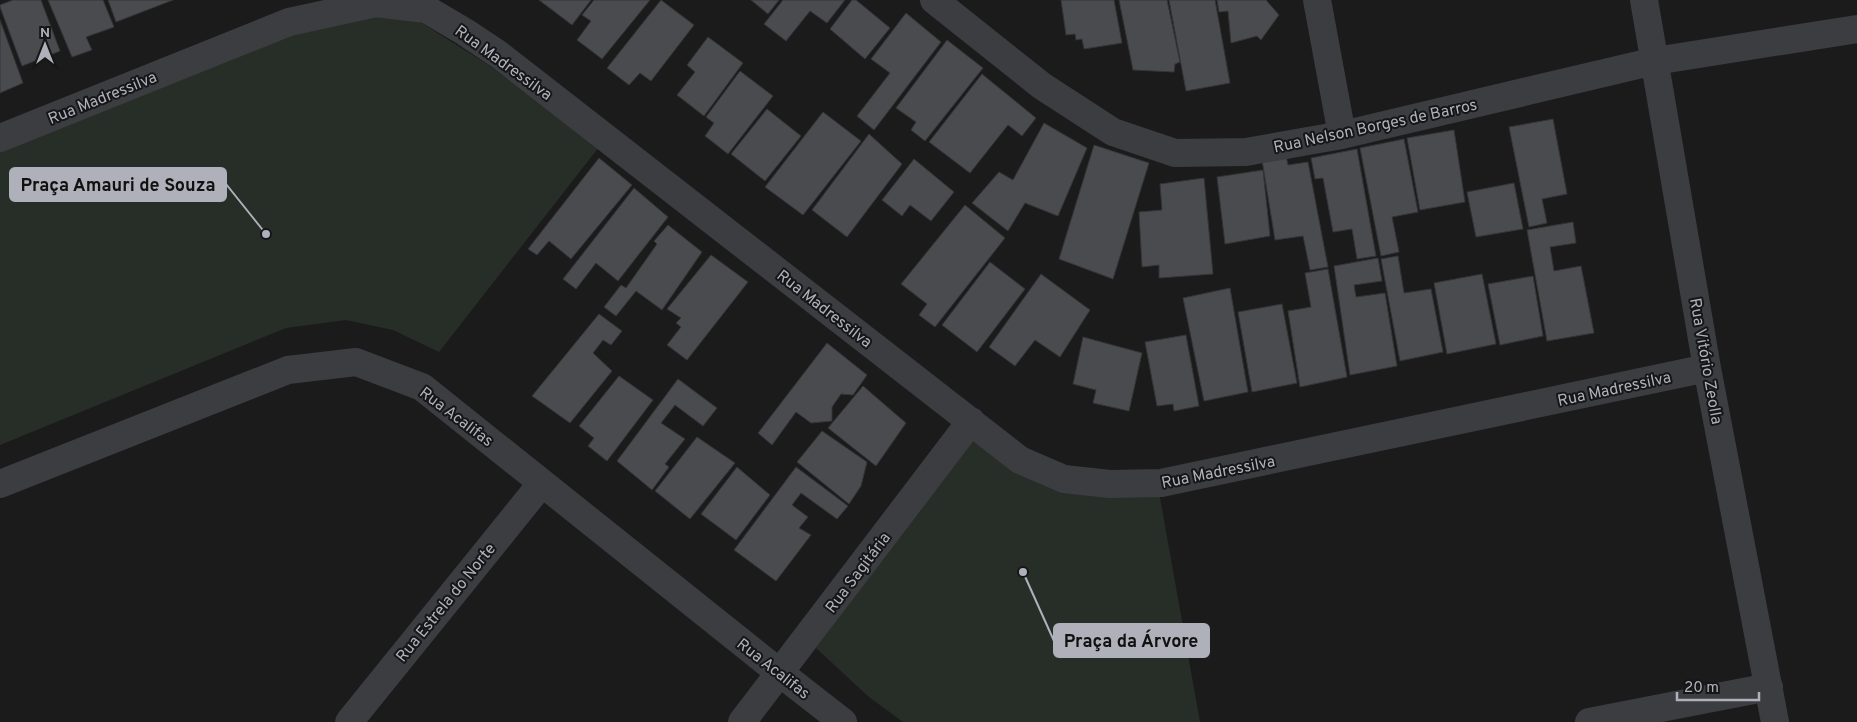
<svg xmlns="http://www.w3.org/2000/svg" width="1857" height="722" font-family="Overpass,sans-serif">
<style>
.green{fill:#272e28}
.building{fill:#4a4b4e;stroke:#353538}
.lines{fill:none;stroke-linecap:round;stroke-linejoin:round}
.minor{stroke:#3c3d41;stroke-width:28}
.labels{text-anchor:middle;stroke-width:4;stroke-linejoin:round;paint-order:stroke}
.street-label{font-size:16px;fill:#afb1ba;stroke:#161618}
.leader{fill:none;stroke:#afb1ba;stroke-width:2}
.callout-dot{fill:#afb1ba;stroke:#161618;stroke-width:2}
.callout{fill:#afb1ba;stroke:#afb1ba;stroke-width:2}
.callout-label{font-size:18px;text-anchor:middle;font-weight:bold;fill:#111}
</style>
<rect width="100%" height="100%" fill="#1b1b1c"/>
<path class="green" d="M375 15 420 22 487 64 599 147 439 352 393 330 346 320 286 328 0 445V148L287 35Z
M973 438 1014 469 1159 492 1200 722H903L869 697 816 648Z"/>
<path class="building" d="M13 0H41L60 51 22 66 0 7V5Z
M48 0H103L114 27 86 37 92 50 72 57Z
M108 0H173L116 22Z
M539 0H591L572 25Z
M594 0H650L602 59 577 40 591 21 582 15Z
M661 0 694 25 651 81 640 73 629 85 607 68Z
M751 0H779L768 14Z
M783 0H845L827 23 810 11 786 41 764 24Z
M852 0H856L890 28 865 59 830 29Z
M1061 0H1114L1122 43 1084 49 1082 39 1076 40 1075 34 1066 35Z
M1119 0H1167L1180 62 1175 64 1174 72 1133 70Z
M1169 0H1215L1230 83 1186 91Z
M1217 0H1266L1279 15 1261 40 1257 36 1231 43 1228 11 1219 12Z
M906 13 941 42 874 130 857 116 890 73 871 59Z
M0 20 23 83 0 93Z
M708 37 743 63 704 116 677 95 695 72 687 65Z
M947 40 983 68 925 141 911 130 916 122 896 108Z
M740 71 773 96 728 154 705 136 714 123 706 117Z
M982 74 1036 118 1022 136 1008 125 970 173 929 142Z
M767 109 801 136 765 181 731 154Z
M823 112 861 141 803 215 765 187Z
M1553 119 1567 194 1542 199 1547 223 1529 227 1509 127Z
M1044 123 1087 148 1058 216 1025 203 1008 231 972 203 999 172 1013 180Z
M1454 130 1465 202 1420 210 1407 138Z
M869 134 902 164 847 237 812 210Z
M1404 139 1418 212 1392 217 1399 252 1381 256 1360 148Z
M1094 145 1149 163 1113 279 1059 259Z
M1357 149 1376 256 1357 259 1352 229 1333 232 1323 178 1315 179 1311 158Z
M1286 156 1288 165 1308 162 1328 267 1310 270 1303 236 1275 240 1262 160Z
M599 158 632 185 571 259 549 241 537 255 528 249Z
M914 159 954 192 931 221 910 205 902 216 882 200Z
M1263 170 1270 236 1225 244 1217 177Z
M1204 178 1213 274 1159 278V265L1142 267 1139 212 1162 210 1160 184Z
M1514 183 1523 229 1476 237 1467 192Z
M634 188 668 217 618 281 596 263 576 289 563 279Z
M965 205 1005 238 935 327 919 315 927 304 901 284Z
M1573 222 1576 243 1550 247 1554 271 1581 266 1594 333 1547 341 1527 230Z
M668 225 702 252 662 310 636 291 616 316 604 307 621 285 626 288 657 244 654 241Z
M711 255 748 282 687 360 667 345 681 327 676 323 681 318 667 309Z
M1398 256 1404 293 1431 289 1443 352 1400 361 1381 259Z
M1378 258 1382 281 1354 285 1356 297 1385 293 1397 366 1350 375 1334 266Z
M990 262 1025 289 977 352 942 325Z
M1328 269 1347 377 1300 387 1288 311 1311 307 1305 273Z
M1041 274 1090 310 1060 357 1035 340 1015 366 989 347Z
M1482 274 1496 344 1447 354 1434 283Z
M1533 276 1543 336 1500 345 1488 284Z
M1230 288 1248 392 1204 401 1183 298Z
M1282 304 1297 383 1252 392 1238 312Z
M599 314 622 331 611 345 603 340 593 353 612 371 570 423 532 396Z
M1186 335 1199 406 1174 411 1173 404 1157 406 1145 342Z
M1083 337 1142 353 1129 411 1093 403 1096 390 1073 384Z
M827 343 867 375 853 395 841 394 832 407V421L811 423 796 412 772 445 758 433Z
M619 376 653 400 607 461 588 446 594 438 579 426Z
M678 379 717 408 703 426 675 405 661 423 685 439 665 464 669 467 652 490 617 461Z
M863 386 906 423 876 466 828 428Z
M822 431 867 462 861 486 849 504 797 462Z
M697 437 735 463 690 519 655 491Z
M737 467 770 495 736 540 701 514Z
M796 467 848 506 837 519 801 493 792 505 808 517 799 528 811 535 776 581 734 550Z"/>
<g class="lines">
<path class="minor" d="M934 0 1042 86 1113 132 1175 153 1246 152 1342 135 1655 61 1857 29
M1317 0 1342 135
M1644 0 1707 368 1775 722
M0 138 289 22 376 3 426 9 465 32 498 54 1020 460 1064 479 1110 484 1161 483 1707 368
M0 484 288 370 356 362 422 387 780 673 843 722
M349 722 542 483
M742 722 971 421
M1589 722 1769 687"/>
</g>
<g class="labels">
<g class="street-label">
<text transform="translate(504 62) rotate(36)" y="6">Rua Madressilva</text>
<text transform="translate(102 97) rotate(-22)" y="6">Rua Madressilva</text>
<text transform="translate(1375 125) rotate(-12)" y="6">Rua Nelson Borges de Barros</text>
<text transform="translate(825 308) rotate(38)" y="6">Rua Madressilva</text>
<text transform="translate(1707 361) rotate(80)" y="6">Rua Vitório Zeolla</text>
<text transform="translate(1614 388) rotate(-12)" y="6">Rua Madressilva</text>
<text transform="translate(457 416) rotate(37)" y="6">Rua Acalifas</text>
<text transform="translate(1218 471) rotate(-11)" y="6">Rua Madressilva</text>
<text transform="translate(857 572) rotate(-53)" y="6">Rua Sagitária</text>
<text transform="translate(445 602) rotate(-51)" y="6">Rua Estrela do Norte</text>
<text transform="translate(774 668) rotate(38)" y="6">Rua Acalifas</text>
</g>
</g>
<path class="leader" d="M266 234L226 184M1023 572L1054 641"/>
<g class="callout-dot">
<circle cx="266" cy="234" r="5"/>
<circle cx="1023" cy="572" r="5"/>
</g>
<g class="callout">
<rect x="10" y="168" width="216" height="33" rx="5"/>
<rect x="1054" y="624" width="155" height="33" rx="5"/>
</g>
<g class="callout-label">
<text x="118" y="191">Praça Amauri de Souza</text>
<text x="1131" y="647">Praça da Árvore</text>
</g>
<g transform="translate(45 45)" stroke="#161618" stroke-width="4" paint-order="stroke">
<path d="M0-4L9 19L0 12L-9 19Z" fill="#afb1ba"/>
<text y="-8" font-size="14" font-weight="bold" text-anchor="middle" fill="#afb1ba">N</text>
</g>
<path d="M1677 692v8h82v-8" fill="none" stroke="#afb1ba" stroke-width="2.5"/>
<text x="1684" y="692" font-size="15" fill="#afb1ba" stroke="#161618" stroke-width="4" paint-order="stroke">20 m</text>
</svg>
